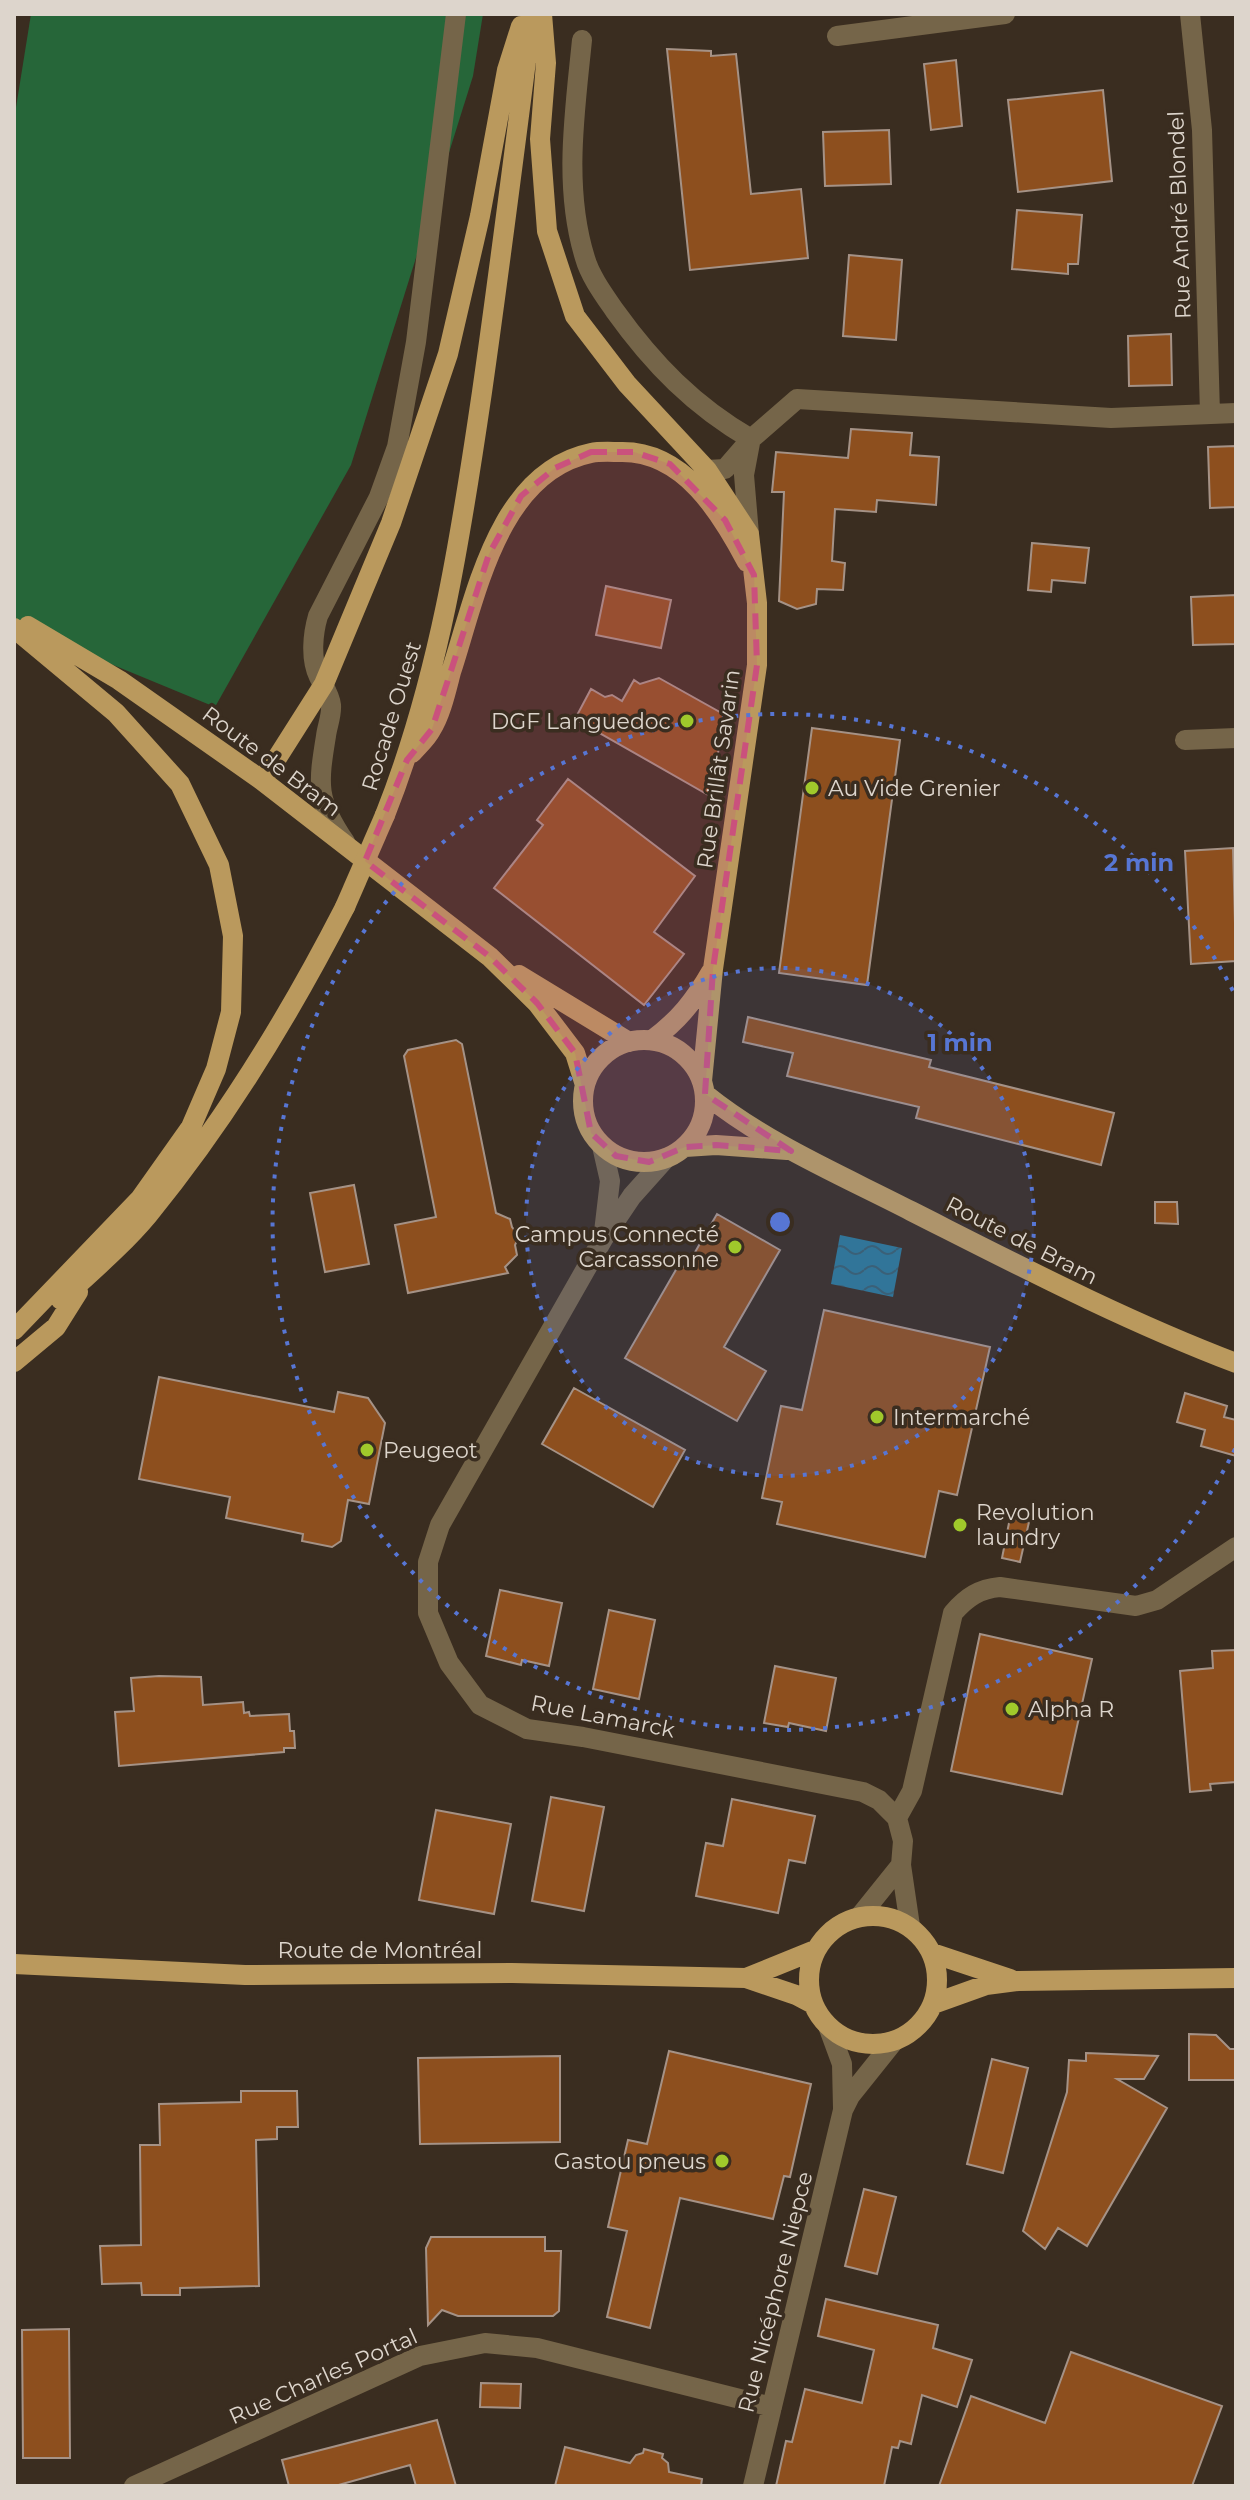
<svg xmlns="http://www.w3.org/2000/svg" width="1250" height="2500" font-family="Montserrat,sans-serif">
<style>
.green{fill:#266639}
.water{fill:url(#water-waves)}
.building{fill:#8d4f1e;stroke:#a59286;stroke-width:2}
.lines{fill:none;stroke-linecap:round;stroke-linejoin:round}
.minor{stroke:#756549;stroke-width:20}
.major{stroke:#ba995d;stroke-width:20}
.major-bridge{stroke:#ba995d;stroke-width:20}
.marked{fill:#ca517d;fill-opacity:0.2;stroke:#ca517d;stroke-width:6;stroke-dasharray:16 10;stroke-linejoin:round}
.ring{fill:none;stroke:#5776d4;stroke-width:4;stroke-dasharray:4 8}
.poi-dot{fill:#a0c92b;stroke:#3a2d20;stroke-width:3}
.labels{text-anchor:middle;stroke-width:7;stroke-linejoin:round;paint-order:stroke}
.street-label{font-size:22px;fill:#ddd5cc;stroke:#3a2d20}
.poi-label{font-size:22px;fill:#ddd5cc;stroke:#3a2d20;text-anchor:start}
.centre{fill:#5776d4;stroke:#3a2d20;stroke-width:4}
.ring-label{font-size:24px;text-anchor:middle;font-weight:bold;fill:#5776d4;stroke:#3a2d20;stroke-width:7;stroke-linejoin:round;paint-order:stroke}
</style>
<defs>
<pattern id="water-waves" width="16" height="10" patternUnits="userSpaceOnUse" patternTransform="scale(2)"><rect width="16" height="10" fill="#2c7691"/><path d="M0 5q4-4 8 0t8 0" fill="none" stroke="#365e6b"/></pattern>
</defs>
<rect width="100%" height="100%" fill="#3a2d20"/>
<path class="green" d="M31 14H483L473 76 351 465 215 707 14 624V120Z"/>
<path class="water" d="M840 1235 902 1248 893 1297 831 1284Z"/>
<path class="building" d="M667 49 711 51V56L736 54 751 194 801 189 808 258 690 270Z
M956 60 962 126 931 130 924 64Z
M1103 90 1112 181 1018 192 1008 100Z
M889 130 891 184 825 186 823 132Z
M1017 210 1082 215 1078 264H1068V274L1012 269Z
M849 255 902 260 896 340 843 336Z
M1171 334 1172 385 1129 386 1128 336Z
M851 429 912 433 910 455 939 457 936 505 877 500 876 512 835 509 832 561 845 563 843 590 817 589 816 604 797 609 779 601 784 492H772L776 452 848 458Z
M1236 446V507L1210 508 1208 447Z
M1032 543 1089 548 1085 583 1052 580 1051 592 1028 590Z
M606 586 671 600 661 648 596 635Z
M1236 595V644L1193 645 1191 597Z
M659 678 725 715 710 796 575 719 591 689 605 697 612 695 622 701 634 680 640 684Z
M812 728 900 740 867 985 779 973Z
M568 779 695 876 654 932 684 954 644 1005 494 888 543 825 537 820Z
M1233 848 1236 961 1191 964 1185 851Z
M748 1017 931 1060 929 1067 1114 1113 1101 1165 916 1118 919 1107 787 1076 793 1053 743 1042Z
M456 1040 462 1044 496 1213 510 1219 512 1227 519 1236 515 1245 517 1255 505 1267 508 1273 408 1293 395 1225 436 1217 404 1056 408 1050Z
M354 1185 369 1264 325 1272 310 1193Z
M1155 1202H1177L1178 1224 1155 1223Z
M717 1214 780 1250 724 1347 766 1371 737 1421 625 1358 677 1268 687 1266Z
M824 1310 990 1347 957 1495 939 1491 925 1557 777 1524 782 1502 762 1498 781 1406 802 1410Z
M159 1377 334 1412 338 1392 368 1398 385 1423 369 1504 348 1500 341 1541 332 1547 302 1541 303 1534 226 1518 230 1497 139 1479Z
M574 1388 685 1450 653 1507 542 1444Z
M1185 1393 1227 1406 1224 1417 1236 1420V1456L1201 1446 1205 1430 1177 1422Z
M1010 1518 1029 1522 1020 1562 1002 1558Z
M500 1590 562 1603 549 1666 522 1660 521 1665 486 1656Z
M609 1610 655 1620 639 1699 593 1689Z
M980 1634 1092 1659 1062 1794 951 1771Z
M1236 1650V1782L1210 1784 1211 1790 1190 1792 1180 1671 1213 1668 1212 1651Z
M775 1666 836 1678 826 1731 789 1723 788 1727 764 1723Z
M159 1676 201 1677 203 1705 243 1702 244 1713 249 1712 250 1716 289 1714 290 1731H294L295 1748H284V1752L119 1766 115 1712 134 1711 131 1678Z
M551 1797 604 1807 584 1911 532 1901Z
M732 1799 815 1816 805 1863 789 1860 778 1913 696 1896 706 1843 723 1846Z
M436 1810 511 1824 494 1914 419 1900Z
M1189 2034 1216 2035 1230 2049H1236V2080H1189Z
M669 2051 811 2084 790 2177 784 2176 773 2219 680 2198 650 2328 607 2317 627 2231 608 2227 628 2140 647 2144Z
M1086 2053 1158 2056 1144 2079H1117L1167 2108 1087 2246 1058 2228 1045 2249 1023 2231 1067 2092 1069 2060 1086 2061Z
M560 2056V2142L420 2144 418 2058Z
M992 2059 1028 2068 1003 2173 967 2164Z
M241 2091H297L298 2127H277V2139L256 2140 259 2286 180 2288V2295H142L141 2283 102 2284 100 2246 141 2245 140 2145H160L159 2104 241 2102Z
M864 2189 896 2197 877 2274 845 2266Z
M431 2237H545V2251H561L559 2311 553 2316H458L442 2310 428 2325 426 2248Z
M826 2299 938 2325 933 2348 972 2360 957 2407 922 2395 911 2444 900 2441 898 2448 892 2447 884 2486H776L786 2441 792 2442 805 2389 862 2403 874 2350 818 2336Z
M69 2329 70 2458H23L22 2330Z
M1071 2352 1222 2406 1192 2486H939L971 2396 1045 2423Z
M481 2383 521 2384 520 2408 480 2407Z
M437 2420 456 2486H416L410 2465 335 2486H289L282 2460Z
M565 2447 630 2463 636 2455 643 2453 644 2449 663 2454 662 2458 668 2463 669 2472 702 2479 701 2486H555Z"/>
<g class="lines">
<path class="minor" d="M1190 14 1202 130 1210 414
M837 36 1005 14
M582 40C575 111 563 187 585 258 590 276 604 295 615 311 653 364 694 406 751 439
M707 470 725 469 751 439 797 399 1111 418 1236 413
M749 534 744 475 750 443
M1185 740 1236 738
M345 842C316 800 318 785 326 736 327 727 332 715 331 705 330 695 323 685 319 677 310 659 313 633 318 616L379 497 397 447 416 342 456 14
M602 1146 610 1181 604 1232
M666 1158 632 1196 603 1239 440 1525 428 1562V1613L449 1663 480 1705 527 1729 583 1737 863 1792 879 1800 897 1818
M860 1916 901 1865
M910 1926 901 1865 903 1841 897 1818 912 1791 953 1613C967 1597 979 1589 1000 1587L1136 1606 1157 1600 1236 1547
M828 2026 842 2064 843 2108
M134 2486 420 2356 485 2343 537 2348 772 2407
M753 2486 843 2110 850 2096 894 2041"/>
<path class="major" d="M542 14 546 63 540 139 547 231 575 316 627 384 707 470 749 534 757 603V665L713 969 702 1081
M28 626 119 680 260 779 490 957 537 1003 575 1053 585 1085
M14 628 116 713 180 784 219 865 233 936 231 1012 216 1069 191 1127 140 1199 14 1330
M412 753C418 746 427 738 431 730 441 714 446 691 451 672 476 596 498 472 591 453 600 451 612 452 621 452 684 451 721 513 747 562
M260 779 270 769 324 684 391 523 448 354 480 216 507 70 521 26
M385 815C439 679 461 535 482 392 500 266 516 140 532 14
M519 975 629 1042
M583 1101a61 61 0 1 1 122 0a61 61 0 1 1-122 0Z
M652 1040C678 1021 695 1000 711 972
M705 1094C767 1144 841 1175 911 1211 1018 1265 1123 1320 1236 1363
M685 1147 716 1145 787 1150
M61 1300C90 1273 123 1245 148 1215 226 1120 289 1016 345 907
M14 1362 56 1327 78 1292
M809 1980a64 64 0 1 1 128 0a64 64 0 1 1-128 0Z
M932 1953 1010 1979
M14 1964 245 1975 512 1973 746 1978 796 1995 813 2004
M746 1978 815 1950
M933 2004 986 1985 1018 1981 1236 1978"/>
<path class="major-bridge" d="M345 907 385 815"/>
</g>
<path class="marked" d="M591 452H634L670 464 725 520 754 575 757 665 713 969 705 1094 791 1151 716 1145 685 1147 649 1162 616 1156 591 1133 575 1053 537 1003 490 957 365 861 407 760 432 729 489 554 521 496 555 468Z"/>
<circle cx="780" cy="1222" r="254" fill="#5776d4" fill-opacity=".12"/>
<g class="ring">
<circle cx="780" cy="1222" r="254"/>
<path d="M1235 1449A508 508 0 1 1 1235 995"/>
</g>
<g class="poi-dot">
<circle cx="687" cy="721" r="8"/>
<circle cx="812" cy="788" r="8"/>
<circle cx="735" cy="1247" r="8"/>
<circle cx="877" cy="1417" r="8"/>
<circle cx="367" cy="1450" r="8"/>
<circle cx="960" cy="1525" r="8"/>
<circle cx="1012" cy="1709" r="8"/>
<circle cx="722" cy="2161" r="8"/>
</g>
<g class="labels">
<g class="street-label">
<text transform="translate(1179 215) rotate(-92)" y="8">Rue André Blondel</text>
<text transform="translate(391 716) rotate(-73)" y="8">Rocade Ouest</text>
<text transform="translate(272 761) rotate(37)" y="8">Route de Bram</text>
<text transform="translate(718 769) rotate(-82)" y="8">Rue Brillât Savarin</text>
<text transform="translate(1022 1240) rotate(27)" y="8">Route de Bram</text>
<text transform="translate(603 1716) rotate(11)" y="8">Rue Lamarck</text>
<text x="380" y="1958">Route de Montréal</text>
<text transform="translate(775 2292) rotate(-76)" y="8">Rue Nicéphore Niepce</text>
<text transform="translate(323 2376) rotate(-24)" y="8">Rue Charles Portal</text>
</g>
<g class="poi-label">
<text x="671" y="729" text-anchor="end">DGF Languedoc</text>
<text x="828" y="796">Au Vide Grenier</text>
<text x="719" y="1242" text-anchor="end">Campus Connecté<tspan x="719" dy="25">Carcassonne</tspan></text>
<text x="893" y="1425">Intermarché</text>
<text x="383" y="1458">Peugeot</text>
<text x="976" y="1520">Revolution<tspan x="976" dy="25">laundry</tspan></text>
<text x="1028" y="1717">Alpha R</text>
<text x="706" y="2169" text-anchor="end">Gastou pneus</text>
</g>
</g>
<circle cx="780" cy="1222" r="12" class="centre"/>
<g class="ring-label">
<text x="1139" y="871">2 min</text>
<text x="960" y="1051">1 min</text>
</g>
<rect width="1250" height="2500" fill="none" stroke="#ddd5cc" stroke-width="32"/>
</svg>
